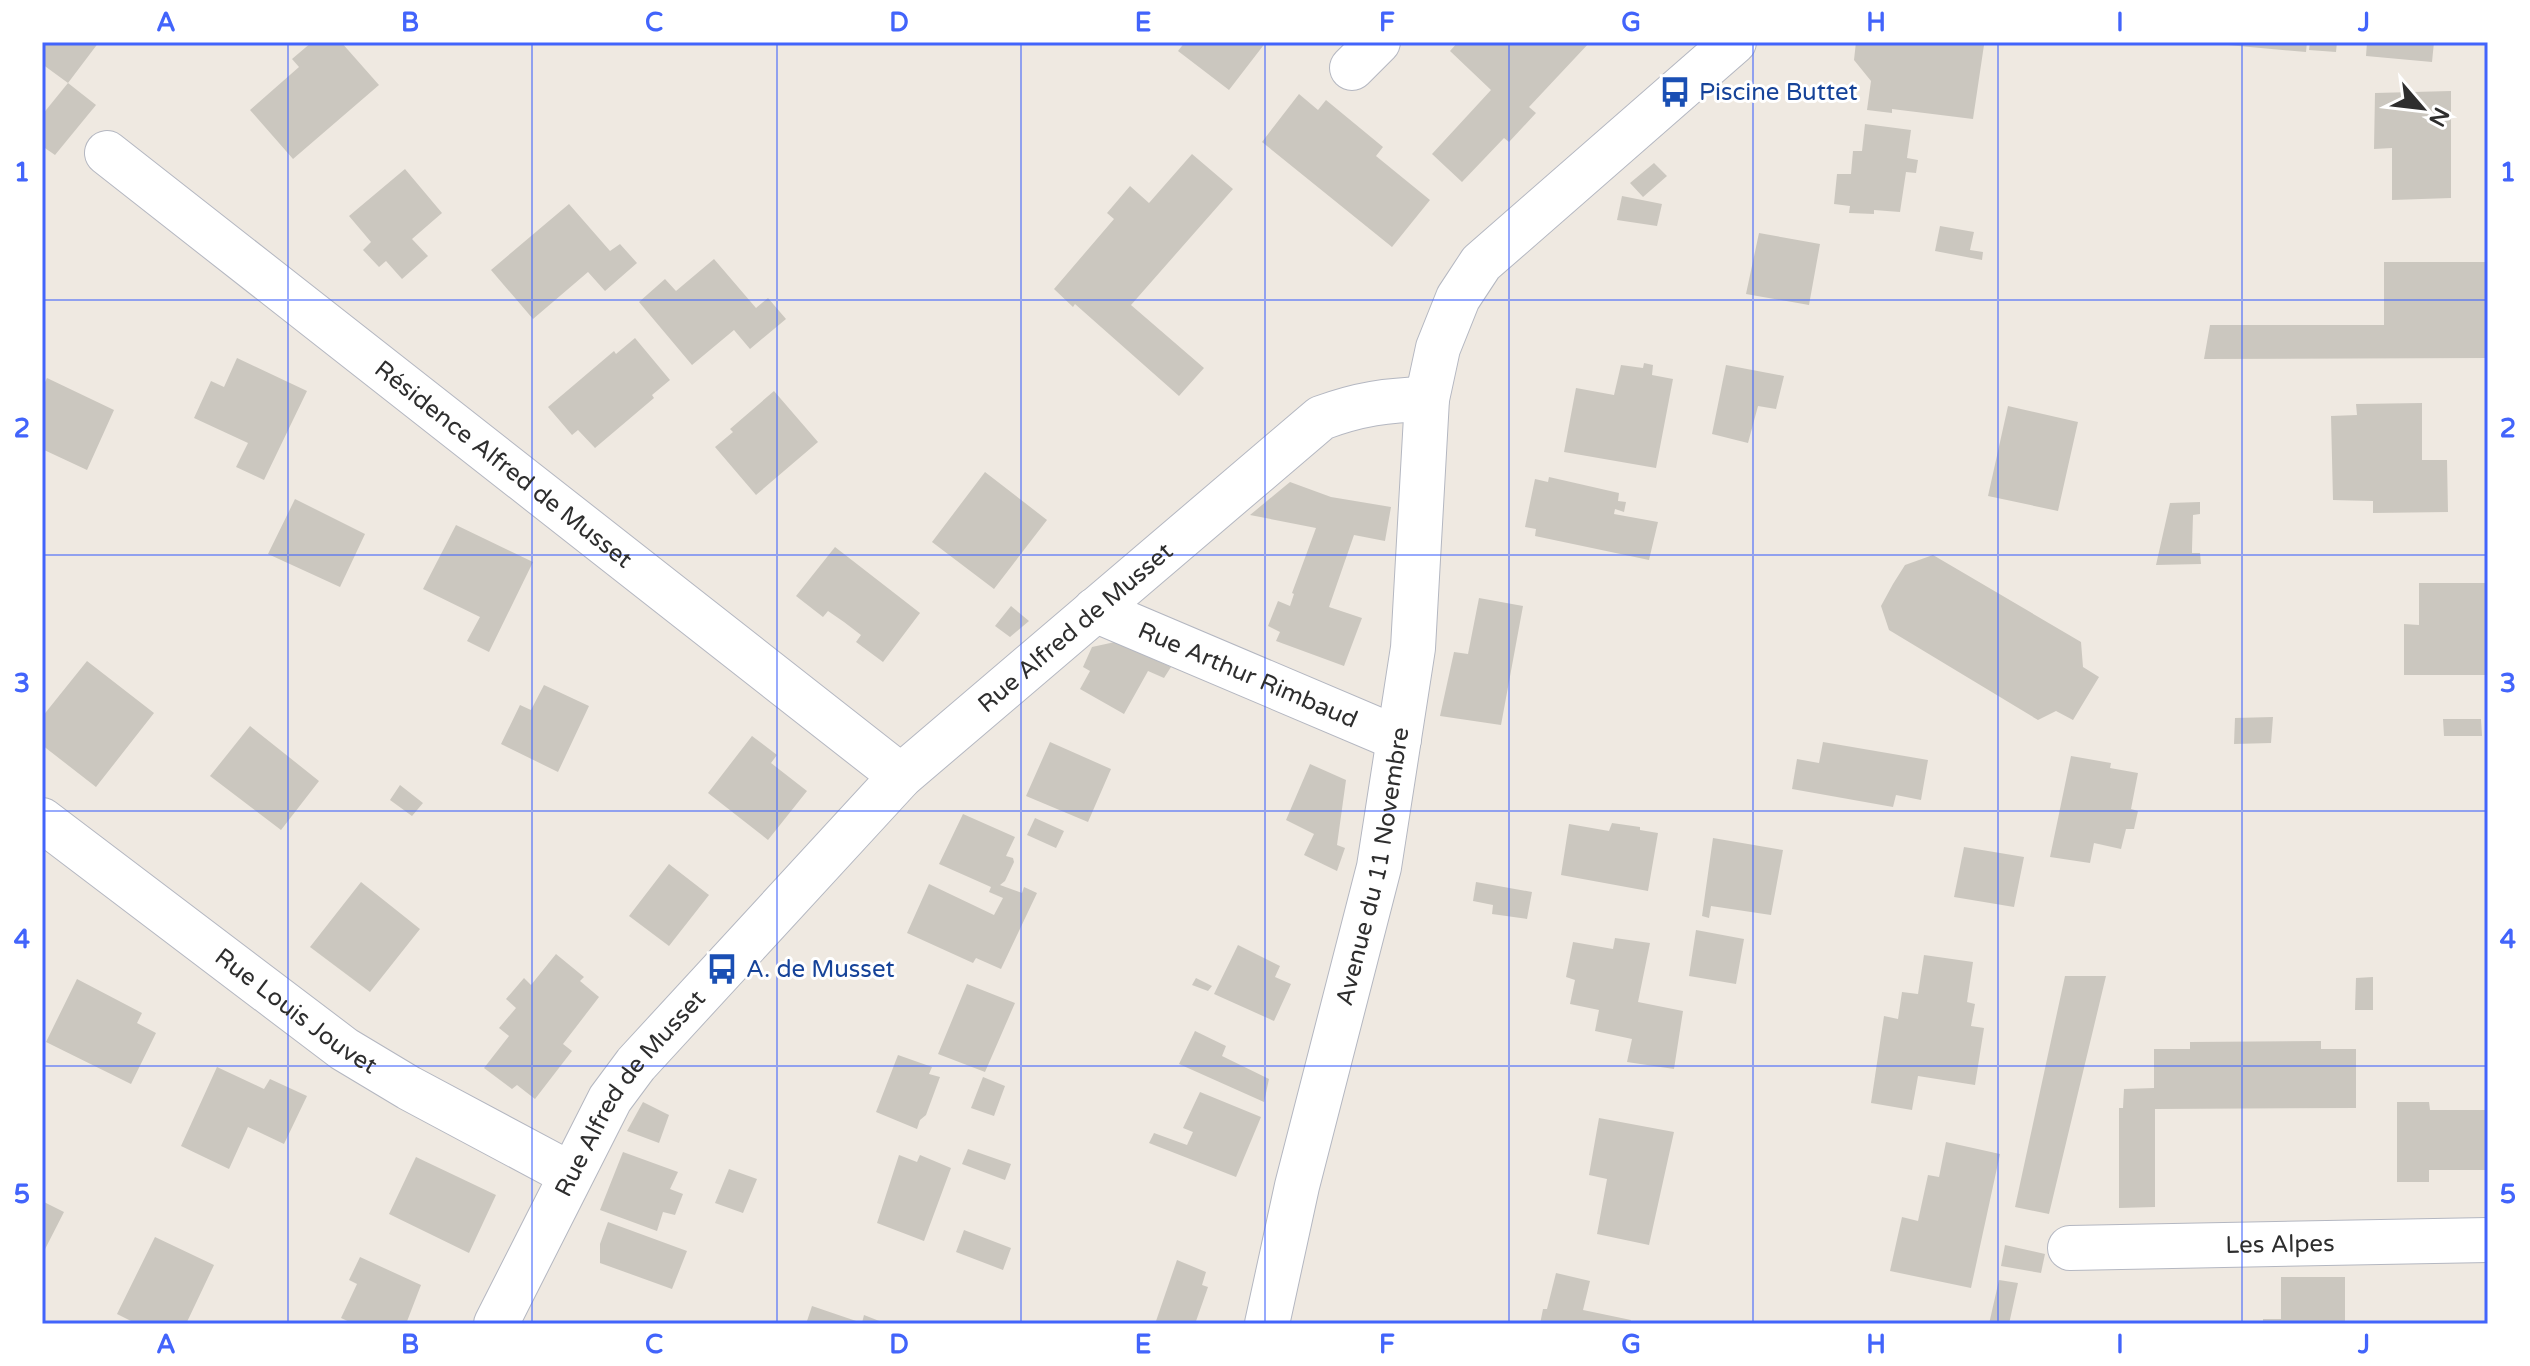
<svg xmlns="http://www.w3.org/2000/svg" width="2530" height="1366" font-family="'Varela Round',sans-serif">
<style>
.building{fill:#cbc7bf}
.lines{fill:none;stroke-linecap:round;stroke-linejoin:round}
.minor-casing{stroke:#b4b7c1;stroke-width:46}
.minor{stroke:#fff;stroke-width:44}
.grid{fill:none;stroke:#4264fb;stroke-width:2;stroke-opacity:0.55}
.labels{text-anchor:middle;stroke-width:6;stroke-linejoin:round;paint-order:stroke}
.transit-label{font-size:24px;fill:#164399;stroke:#fff;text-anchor:start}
.street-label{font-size:24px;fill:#2e2e2e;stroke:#fff}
.neatline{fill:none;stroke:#4264fb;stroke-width:3}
.grid-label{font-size:26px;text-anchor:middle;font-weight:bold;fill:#4264fb}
</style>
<rect width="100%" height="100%" fill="#efe9e1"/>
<path class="building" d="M42 42H99L68 83 42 64Z
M312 42H341L379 85 293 159 250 110 299 67 292 59Z
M1185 42H1266L1229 90 1178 51Z
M1458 42H1590L1529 107 1536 113 1509 142 1504 138 1462 182 1432 154 1491 90 1450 51Z
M1856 42H1960L1984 45 1973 119 1892 109V113L1867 110 1871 81 1854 60Z
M2217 42H2307L2306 52 2217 44Z
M2310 42H2337L2336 52 2309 50Z
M2367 42H2434L2432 62 2366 56Z
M68 83 96 105 55 155 42 146V115Z
M2451 91V198L2392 200V148L2374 149 2375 93Z
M1299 94 1318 110 1326 100 1383 147 1376 156 1430 200 1392 247 1262 142Z
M1865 124 1911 130 1907 158 1918 160 1916 173 1906 172 1900 212 1874 210V214L1849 213 1850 206 1834 204 1837 174H1851L1853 151H1862Z
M1192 154 1233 189 1131 305 1204 368 1179 396 1075 304 1073 307 1054 289 1114 219 1107 213 1130 186 1149 203Z
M1654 163 1667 176 1643 197 1630 183Z
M405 169 442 213 412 239 428 256 402 279 386 261 379 267 363 250 371 242 349 216Z
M1622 196 1662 204 1657 226 1617 220Z
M569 204 610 251 620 244 637 263 605 291 588 272 533 319 491 270Z
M1940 226 1974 232 1970 250 1983 252 1982 260 1935 251Z
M1759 233 1820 244 1809 305 1746 294Z
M714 259 756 308 768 298 786 319 750 349 734 330 692 365 639 302 665 279 676 291Z
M2384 262H2488V358L2204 359 2210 325H2384Z
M635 338 670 380 652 395 654 398 595 448 578 430 572 435 548 407 614 351 616 354Z
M237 358 307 391 264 480 236 467 248 443 194 418 211 381 224 387Z
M1644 363 1653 365 1652 375 1673 379 1656 468 1564 452 1576 388 1614 395 1621 365 1643 368Z
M1726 365 1784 376 1776 409 1758 406 1748 443 1712 434Z
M47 378 114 410 87 470 42 449V388Z
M774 391 818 442 756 495 715 447 733 432 730 429Z
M2422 403V460H2447L2448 512 2373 513V501L2333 500 2331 416 2357 415 2356 404Z
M2008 406 2078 422 2058 511 1988 496Z
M985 472 1047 520 994 589 932 542Z
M1549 477 1619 493 1618 501 1626 502 1624 512 1615 509 1614 514 1658 522 1649 560 1535 536 1536 529 1525 527 1535 479 1548 482Z
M1290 482 1331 497 1391 507 1385 541 1354 535 1329 607 1362 618 1344 666 1276 641 1280 632 1268 626 1278 601 1290 606 1294 594 1292 593 1316 528 1250 515Z
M295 499 365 534 340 587 268 554Z
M2200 502V514L2193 515 2192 549V553H2200L2201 564 2156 565 2170 503Z
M456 525 533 562 489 652 467 641 480 617 423 589Z
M835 547 920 613 883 662 856 642 861 635 844 622 828 611 823 617 796 596Z
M1933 555 2081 642 2083 667 2099 677 2073 720 2056 711 2038 720 1889 630 1881 606 1893 584 1905 565Z
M2419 583H2488L2487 675H2404V624L2419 625Z
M1479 598 1523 606 1501 725 1440 716 1454 652 1468 654Z
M1011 606 1029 621 1010 637 995 626Z
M1115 642 1171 667 1164 678 1148 671 1124 714 1080 689 1090 671 1083 667 1092 647Z
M87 661 154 713 96 787 42 745V717Z
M544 685 589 706 558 772 501 744 520 705 531 710Z
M2273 717 2271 743 2234 744 2235 718Z
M2443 719H2481L2482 736H2444Z
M250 726 319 781 281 830 210 776Z
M752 736 777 755 771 763 807 791 768 840 708 793Z
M1050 742 1111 769 1088 822 1026 796Z
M1823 742 1928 760 1921 800 1896 795 1893 807 1792 789 1797 759 1819 763Z
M2071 756 2111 763 2110 768 2138 773 2131 809 2138 811 2134 829H2126L2121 849 2094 843 2090 863 2050 857Z
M1310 764 1346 780 1337 845 1345 848 1337 871 1304 855 1314 834 1286 820Z
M400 785 423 803 412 816 390 800Z
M963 814 1015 837 1006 856 1013 858 1014 862 1005 881 1000 885 1022 893 1024 887 1037 893 1001 969 976 958 973 963 907 933 929 884 994 915 1003 898 989 892 991 887 939 864Z
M1035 818 1064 831 1056 848 1027 835Z
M1612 823 1640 827V830L1658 833 1648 891 1561 875 1569 824 1609 831Z
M1713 838 1783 850 1771 915 1711 906 1709 918 1702 916Z
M1964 847 2024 857 2014 907 1954 897Z
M669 864 709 895 669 946 629 916Z
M361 882 420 929 370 992 310 947Z
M1476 882 1532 892 1527 919 1492 914 1493 905 1473 901Z
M1696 930 1744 939 1736 984 1689 976Z
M1615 938 1650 943 1638 1002 1683 1011 1674 1069 1627 1062 1632 1039 1595 1031 1599 1010 1570 1004 1575 980 1566 977 1573 942 1613 949Z
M1238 945 1280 966 1275 977 1291 984 1274 1021 1214 994Z
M556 954 584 977 580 981 599 997 563 1044 572 1051 535 1099 517 1085 512 1089 484 1068 509 1036 499 1028 516 1008 506 999 524 978 531 985Z
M1924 955 1973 962 1967 1002 1975 1004 1971 1026 1984 1028 1975 1085 1918 1076 1912 1110 1871 1103 1884 1016 1898 1019 1902 992 1918 994Z
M2065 976H2106L2049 1214 2015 1207Z
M2373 977V1010H2355L2356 978Z
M1196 978 1212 986 1208 991 1192 985Z
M77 979 142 1013 137 1023 156 1033 131 1084 46 1042Z
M967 984 1015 1003 985 1072 938 1054Z
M1195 1031 1226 1046 1222 1056 1269 1079 1264 1102 1179 1064Z
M2321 1041V1049H2356V1108L2155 1109V1207L2119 1208V1108H2123L2124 1089 2154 1088V1049H2190V1042Z
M898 1055 932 1067 929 1074 940 1077 926 1115 920 1120 917 1129 876 1112Z
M217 1067 264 1089 270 1079 307 1096 284 1144 248 1127 229 1169 181 1146Z
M983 1077 1005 1086 994 1116 971 1108Z
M1200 1092 1261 1117 1236 1177 1149 1143 1154 1133 1187 1145 1193 1132 1183 1128Z
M643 1102 669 1115 659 1143 627 1131Z
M2397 1102H2429L2430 1110H2488V1170H2429V1182H2397Z
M1599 1118 1674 1132 1649 1245 1597 1234 1607 1179 1589 1175Z
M1946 1142 2000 1154 1971 1288 1890 1271 1902 1217 1918 1221 1928 1175 1939 1177Z
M968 1149 1011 1164 1005 1180 962 1164Z
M623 1152 678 1172 670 1189 683 1194 675 1215 663 1212 657 1231 600 1210Z
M899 1155 917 1162 920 1155 951 1168 924 1241 877 1223Z
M416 1157 496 1195 469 1253 389 1214Z
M729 1169 757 1179 743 1213 715 1203Z
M42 1201 64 1212 42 1255Z
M608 1222 687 1251 672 1289 600 1263V1244Z
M964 1230 1011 1248 1003 1270 956 1252Z
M155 1237 214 1265 186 1324H137L117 1314Z
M2005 1245 2045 1254 2041 1273 2001 1266Z
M360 1257 421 1285 406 1324H354L341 1318 357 1284 349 1280Z
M1177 1260 1206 1272 1202 1285 1208 1287 1195 1324H1155Z
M1556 1273 1590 1281 1583 1310 1631 1320 1630 1324H1540L1543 1309H1547Z
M2281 1277H2345V1324H2263V1319H2281Z
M1999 1280 2018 1283 2009 1324H1989Z
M812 1306 862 1323 864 1315 887 1324H806Z"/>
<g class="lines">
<defs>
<g id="minor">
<path d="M1352 68 1378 42"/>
<path id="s1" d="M107 153 901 776"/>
<path id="s2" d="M1095 610 1399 739"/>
<path id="s3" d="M42 820 344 1049 409 1088 570 1174"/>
<path id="s4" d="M2070 1248 2488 1240"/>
<path id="s5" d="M496 1324 610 1099 636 1064 901 776 1321 418C1359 404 1387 400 1427 399"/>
<path id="s6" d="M1267 1324 1297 1186 1379 867 1413 648 1427 399 1438 348 1458 298 1481 263 1734 42"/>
</g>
</defs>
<use href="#minor" class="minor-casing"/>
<use href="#minor" class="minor"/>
</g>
<path class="grid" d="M288 42V1324M532 42V1324M777 42V1324M1021 42V1324M1265 42V1324M1509 42V1324M1753 42V1324M1998 42V1324M2242 42V1324M42 300H2488M42 555H2488M42 811H2488M42 1066H2488"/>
<defs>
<symbol id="bus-bare" viewBox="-9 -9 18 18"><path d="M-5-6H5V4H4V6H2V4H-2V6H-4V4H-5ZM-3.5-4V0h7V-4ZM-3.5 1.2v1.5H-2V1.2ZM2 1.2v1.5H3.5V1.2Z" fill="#1a4fb4" stroke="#fff" stroke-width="2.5" paint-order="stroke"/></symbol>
</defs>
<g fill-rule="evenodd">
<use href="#bus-bare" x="1653" y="70" width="44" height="44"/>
<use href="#bus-bare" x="700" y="947" width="44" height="44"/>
</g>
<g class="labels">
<g class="transit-label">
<text x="1699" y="100">Piscine Buttet</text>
<text x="746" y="977">A. de Musset</text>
</g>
<g class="street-label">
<text dy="8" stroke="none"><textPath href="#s1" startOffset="504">Résidence Alfred de Musset</textPath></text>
<text dy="8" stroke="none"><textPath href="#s5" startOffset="916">Rue Alfred de Musset</textPath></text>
<text dy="8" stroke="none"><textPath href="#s2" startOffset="166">Rue Arthur Rimbaud</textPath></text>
<text dy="8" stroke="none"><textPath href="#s6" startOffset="470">Avenue du 11 Novembre</textPath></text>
<text dy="8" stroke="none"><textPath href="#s3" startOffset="318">Rue Louis Jouvet</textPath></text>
<text dy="8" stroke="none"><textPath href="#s5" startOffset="268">Rue Alfred de Musset</textPath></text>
<text dy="8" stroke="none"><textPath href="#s4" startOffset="210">Les Alpes</textPath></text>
</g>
</g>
<rect width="2530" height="1366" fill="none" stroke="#ffffff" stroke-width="88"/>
<g transform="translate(2422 108) rotate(118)" stroke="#ffffff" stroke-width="6" paint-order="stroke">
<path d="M0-6L14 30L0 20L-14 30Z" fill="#2e2e2e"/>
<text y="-12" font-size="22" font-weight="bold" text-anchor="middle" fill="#2e2e2e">N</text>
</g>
<rect x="44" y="44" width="2442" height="1278" class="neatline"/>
<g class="grid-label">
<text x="166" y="31">A</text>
<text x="410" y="31">B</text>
<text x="654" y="31">C</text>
<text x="899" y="31">D</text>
<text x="1143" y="31">E</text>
<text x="1387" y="31">F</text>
<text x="1631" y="31">G</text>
<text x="1876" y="31">H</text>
<text x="2120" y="31">I</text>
<text x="2364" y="31">J</text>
<text x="22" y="181">1</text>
<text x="2508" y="181">1</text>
<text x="22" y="437">2</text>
<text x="2508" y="437">2</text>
<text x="22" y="692">3</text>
<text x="2508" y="692">3</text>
<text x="22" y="948">4</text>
<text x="2508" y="948">4</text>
<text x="22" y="1203">5</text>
<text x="2508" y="1203">5</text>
<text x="166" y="1353">A</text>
<text x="410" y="1353">B</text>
<text x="654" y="1353">C</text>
<text x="899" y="1353">D</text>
<text x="1143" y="1353">E</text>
<text x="1387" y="1353">F</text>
<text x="1631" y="1353">G</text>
<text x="1876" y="1353">H</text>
<text x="2120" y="1353">I</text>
<text x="2364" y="1353">J</text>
</g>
</svg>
